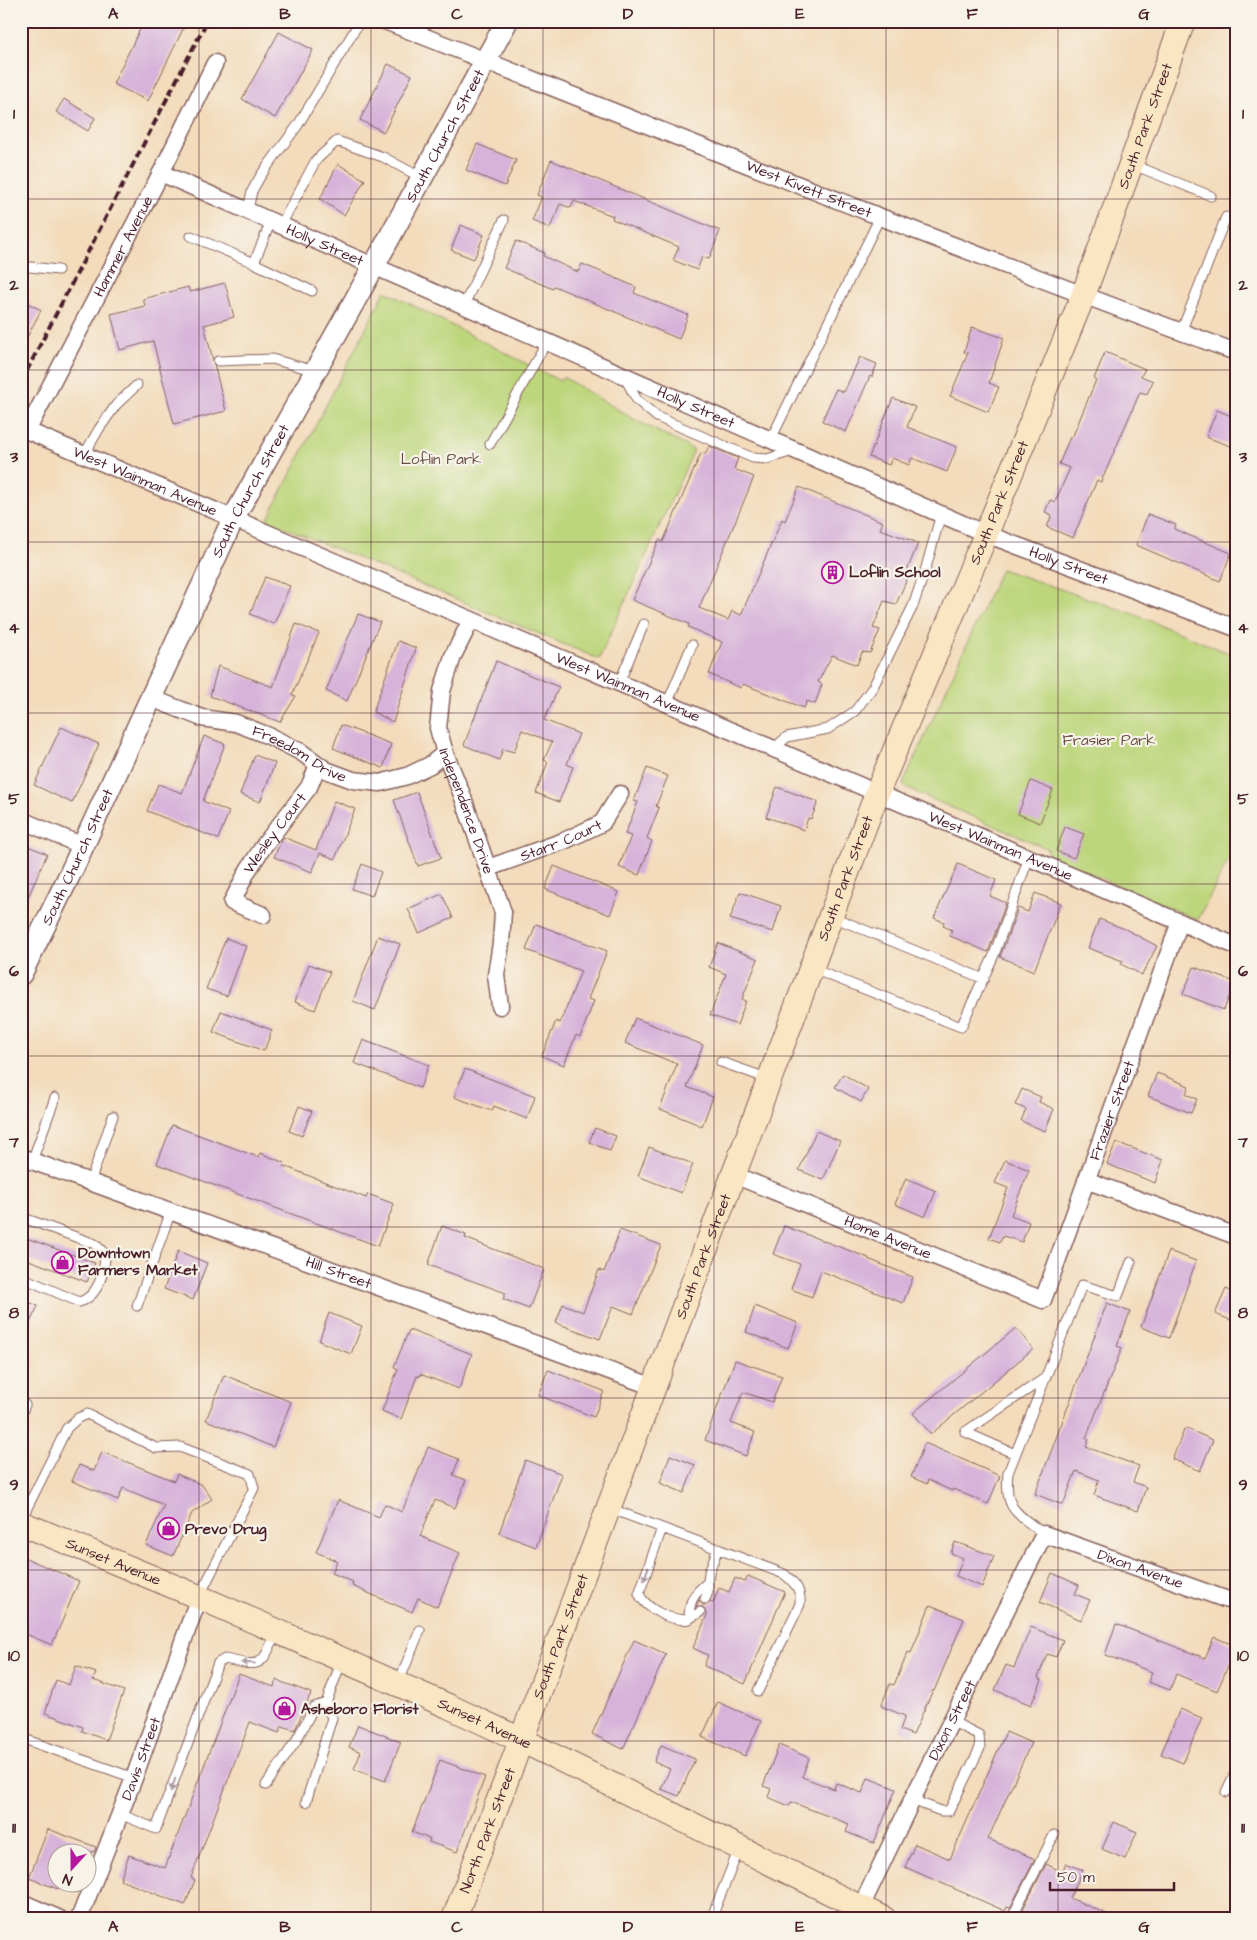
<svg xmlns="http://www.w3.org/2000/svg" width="1257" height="1940" font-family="'Architects Daughter',sans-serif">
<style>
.green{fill:#bdd67b;stroke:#847a53}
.building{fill:#d7b2da}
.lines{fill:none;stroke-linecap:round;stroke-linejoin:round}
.service-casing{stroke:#85615d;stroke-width:11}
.minor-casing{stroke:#85615d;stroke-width:19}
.tertiary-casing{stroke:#85615d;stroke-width:24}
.secondary-casing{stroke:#85615d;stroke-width:26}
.service{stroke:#fff;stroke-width:9}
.minor{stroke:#fff;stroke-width:16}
.tertiary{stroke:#fff;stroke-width:21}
.secondary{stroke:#fbe6c4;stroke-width:24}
.rail{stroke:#4a1f2b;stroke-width:4;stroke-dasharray:8 4;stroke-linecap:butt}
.oneway{fill:#ae9aa0}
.grid{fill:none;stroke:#4a1f2b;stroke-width:1;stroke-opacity:0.55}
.labels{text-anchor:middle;stroke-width:4.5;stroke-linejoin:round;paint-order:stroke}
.street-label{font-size:15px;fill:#4a1f2b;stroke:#f7f3e8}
.park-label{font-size:15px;fill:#674d3f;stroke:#f7f3e8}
.poi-label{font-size:15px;font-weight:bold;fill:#4a1f2b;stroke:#f7f3e8;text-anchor:start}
.neatline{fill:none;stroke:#4a1f2b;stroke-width:2}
.grid-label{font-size:16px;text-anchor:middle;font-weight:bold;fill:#4a1f2b}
</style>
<rect width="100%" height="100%" fill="#f7f3e8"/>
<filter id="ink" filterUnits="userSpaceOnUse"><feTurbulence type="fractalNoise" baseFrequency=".02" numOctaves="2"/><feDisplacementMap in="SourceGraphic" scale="10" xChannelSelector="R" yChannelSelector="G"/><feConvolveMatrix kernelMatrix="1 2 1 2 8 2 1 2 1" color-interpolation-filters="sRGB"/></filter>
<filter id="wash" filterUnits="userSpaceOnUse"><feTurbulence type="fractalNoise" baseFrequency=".0096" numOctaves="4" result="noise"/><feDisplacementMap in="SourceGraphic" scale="20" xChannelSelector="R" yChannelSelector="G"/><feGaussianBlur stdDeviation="1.12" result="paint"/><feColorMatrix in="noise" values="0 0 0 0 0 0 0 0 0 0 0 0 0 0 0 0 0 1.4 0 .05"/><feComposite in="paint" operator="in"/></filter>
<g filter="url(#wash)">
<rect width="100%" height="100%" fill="#f3dbbb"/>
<path class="green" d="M385 291 560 381 563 377 632 418 694 450 599 659 267 520Z
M1001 569 1131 613 1236 656V845L1198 920 1047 855 1048 849 908 789 903 784Z"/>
<g id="blocks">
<path class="building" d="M144 21H187L148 101 113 84Z
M279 32 313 50 275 118 242 99Z
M388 64 412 75 384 132 360 120Z
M64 99 95 118 88 131 56 112Z
M477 144 516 160 505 186 466 170Z
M551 160 720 231 709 259 702 257 697 270 673 260 679 247 612 219 613 216 574 201 571 208 560 204 550 228 532 221 542 197 537 195Z
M338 164 365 180 344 215 320 199Z
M461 225 484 235 474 259 451 250Z
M516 241 545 253 543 256 578 272 582 264 599 271 636 287 634 293 688 315 679 339 554 286 553 289 504 268Z
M225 283 234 317 204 325 226 411 174 424 153 341 120 350 111 314 145 306 143 299 188 287 190 292Z
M21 300 41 310 21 349Z
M972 327 1004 338 989 383 999 387 988 412 950 396 968 353 964 352Z
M1105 352 1145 369 1141 376 1153 381 1147 394 1140 392 1101 482 1097 480 1073 538 1047 527 1052 515 1045 512 1050 500 1055 502 1070 468 1059 464 1070 437 1072 438 1096 380 1094 379Z
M860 357 877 364 872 377 870 376 846 432 822 421 836 389 844 392Z
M893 398 915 407 907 427 957 447 947 472 912 458 909 465 892 458 889 465 869 457Z
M1217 410 1236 418V448L1206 437Z
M709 446 738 458 734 469 754 477 699 608 728 620 732 611 741 615 782 519 785 521 799 487 883 522 880 529 918 543 905 576 908 577 896 604 884 601 873 628 880 630 870 653 862 652 857 665 832 655 818 682 822 684 815 704 807 701 804 708 743 684 741 688 709 674 722 642 688 627 689 624 632 600 659 540 663 542 701 453 705 454Z
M1148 514 1176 525 1174 529 1231 553 1220 581 1136 545Z
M265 577 290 586 274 624 250 614Z
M358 614 380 622 347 701 326 691Z
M296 624 319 633 292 695 296 696 280 722 210 696 218 666 273 687Z
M398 641 416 648 393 722 373 712Z
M496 661 559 687 544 720 579 734 567 764 573 767 559 802 536 793 548 762 544 760 552 742 522 730 514 752 503 749 499 760 464 745Z
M341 725 391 744 383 768 333 748Z
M61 727 99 744 72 803 34 785Z
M204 736 225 744 203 801 229 812 218 839 147 811 158 784 182 793Z
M255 755 275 763 260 802 240 794Z
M647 768 668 776 656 806 659 808 647 838 652 841 639 875 619 867 631 836 625 834 638 802 634 801Z
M1031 781 1053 790 1040 823 1018 814Z
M777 787 818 802 811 819 808 818 804 830 766 817Z
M417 792 441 858 418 866 394 800Z
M334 801 355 809 335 859 320 853 312 872 274 857 283 837 316 850Z
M1065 827 1084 834 1074 858 1056 851Z
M21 843 47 854 21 913Z
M362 864 381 872 372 896 352 889Z
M958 864 996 880 990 896 1006 903 988 952 950 936 952 930 943 926 944 922 934 918Z
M554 866 619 892 610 915 545 889Z
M740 892 781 906 773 932 730 919Z
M1035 893 1061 903 1034 971 1000 957 1018 908 1028 912Z
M442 894 453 918 419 933 408 909Z
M1099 919 1125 929 1157 946 1142 975 1121 964 1123 961 1088 948Z
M536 924 607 951 588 999 594 1001 580 1037 576 1035 564 1065 542 1056 556 1021 560 1023 581 971 526 950Z
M378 936 400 944 375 1010 353 1001Z
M226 938 246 946 227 996 206 989Z
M718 943 758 959 742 999 746 1001 737 1025 710 1015 726 974 709 967Z
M309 964 330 972 315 1010 295 1002Z
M1194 967 1235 982 1224 1010 1183 994Z
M221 1011 272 1030 264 1051 213 1032Z
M635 1018 703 1045 687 1087 713 1097 702 1126 660 1109 677 1064 625 1043Z
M363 1040 429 1065 420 1088 354 1063Z
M465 1069 535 1096 527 1119 494 1106 492 1111 454 1097Z
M1157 1073 1189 1086 1186 1094 1197 1099 1191 1113 1148 1096Z
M843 1074 868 1089 861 1102 835 1087Z
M1022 1089 1041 1097 1039 1102 1054 1109 1045 1131 1021 1121 1026 1109 1015 1105Z
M299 1106 312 1111 302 1136 289 1131Z
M172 1125 258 1157 260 1153 285 1163 284 1166 366 1198 368 1194 394 1204 378 1246 157 1164Z
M595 1128 616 1136 610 1151 589 1142Z
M816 1131 840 1141 823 1180 799 1170Z
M1116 1142 1163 1160 1155 1183 1107 1164Z
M649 1147 693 1164 681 1193 638 1176Z
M1005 1160 1029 1170 1011 1215 1029 1222 1022 1242 1003 1236 1000 1242 989 1238 1008 1188 995 1183Z
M906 1178 936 1191 925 1217 895 1204Z
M442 1226 466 1235 465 1238 544 1269 529 1309 503 1299 506 1293 428 1265Z
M784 1226 869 1258 868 1259 913 1277 903 1303 821 1271 812 1297 791 1289 800 1264 773 1254Z
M620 1230 661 1245 633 1314 613 1306 600 1339 556 1323 563 1304 583 1312 599 1270 604 1272Z
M21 1236 95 1263 87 1282 21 1257Z
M178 1251 207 1263 193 1300 164 1289Z
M1169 1251 1196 1261 1169 1338 1141 1327Z
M1226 1289 1236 1293V1322L1215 1314Z
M21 1299 38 1306 21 1341Z
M1107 1303 1130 1312 1117 1346 1122 1348 1086 1438 1089 1439 1086 1447 1139 1466 1133 1482 1146 1487 1138 1511 1094 1495 1099 1480 1076 1471 1063 1505 1035 1494Z
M755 1306 798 1323 788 1348 746 1332Z
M329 1313 362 1326 351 1354 319 1341Z
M1016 1328 1033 1349 931 1434 913 1413Z
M409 1330 472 1354 459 1389 420 1374 419 1377 417 1376 401 1419 382 1411 398 1369 394 1367Z
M735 1360 782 1376 772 1402 743 1392 731 1423 755 1432 746 1456 705 1440Z
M548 1370 604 1391 594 1417 538 1395Z
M224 1375 291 1402 273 1447 206 1420Z
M1185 1428 1213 1440 1200 1471 1172 1459Z
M925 1443 1000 1476 988 1504 953 1489 952 1491 928 1480 927 1484 911 1477Z
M428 1447 459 1459 453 1475 466 1480 455 1508 435 1500 420 1536 460 1553 437 1607 418 1598 412 1612 352 1586 353 1582 332 1573 337 1561 316 1552 338 1500 379 1517 385 1504 402 1512Z
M102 1452 174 1481 177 1474 202 1485 212 1499 192 1513 173 1556 146 1545 164 1505 123 1488 118 1500 72 1481 79 1465 94 1471Z
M670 1455 695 1465 684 1493 660 1483Z
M525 1460 562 1474 536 1547 499 1533Z
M955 1542 994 1556 982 1587 956 1576 963 1558 951 1553Z
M21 1556 79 1581 52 1645 21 1632Z
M1052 1573 1079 1585 1075 1594 1090 1600 1081 1620 1040 1602Z
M748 1576 785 1592 745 1684 704 1666 708 1655 693 1648 707 1615 703 1607H696L699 1600 703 1605 708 1604 711 1602 713 1603 719 1588 729 1592 735 1578 745 1582Z
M930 1605 964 1619 934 1691 933 1690 913 1735 900 1730 905 1716 881 1706 890 1684 894 1685 908 1652 911 1653Z
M1116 1624 1205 1658 1214 1637 1236 1646V1648L1217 1691 1176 1674 1170 1690 1148 1682 1152 1672 1105 1655Z
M1031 1627 1063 1640 1056 1657 1047 1654 1038 1678 1042 1680 1031 1705 995 1690 1006 1665 1014 1668Z
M634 1640 666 1654 623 1749 592 1734Z
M76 1666 96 1673 93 1680 124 1691 106 1740 82 1731 83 1727 45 1713 56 1680 69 1685Z
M239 1674 274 1687 276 1680 311 1693 295 1730 282 1726 279 1733 250 1722 191 1878 195 1880 185 1905 120 1880 129 1855 165 1868Z
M718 1702 761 1721 745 1756 702 1737Z
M1180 1709 1202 1718 1183 1763 1161 1754Z
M358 1725 401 1742 385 1781 354 1769 361 1752 349 1747Z
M1006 1732 1031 1743 988 1839 1035 1859 1010 1908 1007 1907 1005 1911 905 1867 915 1844 950 1859Z
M661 1745 695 1759 679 1796 661 1789 670 1769 654 1762Z
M779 1745 809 1758 802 1777 834 1789 836 1783 862 1793 868 1778 896 1789 874 1843 846 1832 849 1824 791 1802 789 1806 768 1797 771 1789 763 1786Z
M440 1760 485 1777 457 1852 429 1842 430 1839 412 1832Z
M1114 1822 1137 1832 1125 1859 1102 1849Z
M48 1829 96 1847 94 1852H58V1889L29 1878Z
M1066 1863 1083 1870 1070 1898 1118 1919H1033L1021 1913 1046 1864 1062 1872Z"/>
</g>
</g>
<g filter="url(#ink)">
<use href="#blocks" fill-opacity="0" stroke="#85615d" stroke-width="1"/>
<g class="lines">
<defs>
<path id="service" d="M1131 164 1211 196
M248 210 252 191 261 175 298 125 360 21
M281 225 316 160 337 141 383 157 422 178
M191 236 254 263 271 221
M254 263 312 291
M21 266 58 270
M464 305 504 220
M1181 332 1226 217
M218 361 272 359 315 371
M625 378 637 400 657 417 753 458 767 459 793 451
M771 439 880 217
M490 444 547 341
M84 455 99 429 116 405 137 385
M619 683 644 624
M667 704 692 645
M773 749 787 737 828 729 855 711 873 687 913 606 925 571 941 514
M833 917 984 979
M813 969 961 1027 994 955 1029 857
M721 1062 769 1079
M32 1161 55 1098
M90 1182 113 1116
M21 1217 95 1244 105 1254C105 1272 98 1297 79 1302L21 1277
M137 1306 171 1211
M21 1401 25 1405 21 1415
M1015 1454 965 1432 1045 1378
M609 1508 784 1574C795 1583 801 1589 800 1604L758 1691
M21 1520 67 1428 78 1418 87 1414 156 1448 180 1447 250 1474 254 1488 199 1597
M662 1528 639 1594C647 1610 672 1622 689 1619 689 1599 694 1594 708 1582L709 1572 718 1548
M1044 1534C1017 1513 1004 1510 1008 1473L1082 1285 1118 1296 1131 1262
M705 1599 708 1592V1582
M689 1619 700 1612
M398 1684 420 1630
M21 1738 134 1778
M266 1785 296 1741 314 1707 326 1703
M1226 1792 1236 1771
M912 1800 941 1811H949L980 1748 979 1735 951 1721
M306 1802 332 1718 326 1703 342 1660
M120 1814 156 1829 218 1663 225 1659C264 1668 261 1666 277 1631
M711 1919 739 1849
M1011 1919 1054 1835"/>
<g id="minor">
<path id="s1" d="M385 21C668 133 950 247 1236 352"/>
<path id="s2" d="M161 173 986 534 1236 628"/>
<path id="s3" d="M21 428 1236 946"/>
<path id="s4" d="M27 431 161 173 215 63"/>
<path id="s5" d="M471 620 453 656 442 691 438 728 445 753 461 792 503 912 501 943 496 975 500 1006"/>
<path id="s6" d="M151 698 202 718 236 723 269 736 301 752 326 770 353 780 380 783 407 776 430 765 445 753"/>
<path d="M21 820 83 846"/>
<path id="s7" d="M488 868 564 841 602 823 620 794"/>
<path id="s8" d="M263 915 232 902 248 870 265 844 309 787 318 765"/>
<path id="s9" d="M21 1157 654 1387"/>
<path id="s10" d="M734 1175 1043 1300 1180 922"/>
<path d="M1086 1180 1236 1236"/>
<path d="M21 1902 60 1919"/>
<path id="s11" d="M861 1907 912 1800 1044 1534 1236 1603"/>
<path id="s12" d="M79 1919 134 1778 199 1597"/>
</g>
<g id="tertiary">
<path id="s13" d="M21 974 71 872 233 519 374 266 507 21"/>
</g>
<g id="secondary">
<path id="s14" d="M21 1523 199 1597 448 1706 521 1740 884 1919"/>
<path id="s15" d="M454 1919 877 793 986 534 1083 296 1183 21"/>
</g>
</defs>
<use href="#service" class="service-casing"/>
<use href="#minor" class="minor-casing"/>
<use href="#tertiary" class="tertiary-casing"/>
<use href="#secondary" class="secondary-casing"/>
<use href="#service" class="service"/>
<use href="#minor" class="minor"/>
<use href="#tertiary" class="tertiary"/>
<use href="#secondary" class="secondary"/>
<path class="rail" d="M21 382 207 21"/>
</g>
<defs><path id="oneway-solid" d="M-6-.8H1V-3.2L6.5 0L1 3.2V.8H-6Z" transform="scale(1.25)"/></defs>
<g class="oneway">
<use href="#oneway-solid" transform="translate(646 1574) rotate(109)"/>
<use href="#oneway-solid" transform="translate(248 1663) rotate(-176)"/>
<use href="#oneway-solid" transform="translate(173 1785) rotate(110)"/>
</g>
</g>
<path class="grid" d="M199 21V1919M371 21V1919M543 21V1919M714 21V1919M886 21V1919M1058 21V1919M21 199H1236M21 370H1236M21 542H1236M21 713H1236M21 884H1236M21 1056H1236M21 1227H1236M21 1398H1236M21 1570H1236M21 1741H1236"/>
<defs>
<symbol id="building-ring" viewBox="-11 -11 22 22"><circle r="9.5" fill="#f7f3e8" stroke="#b5179e" stroke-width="1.5"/><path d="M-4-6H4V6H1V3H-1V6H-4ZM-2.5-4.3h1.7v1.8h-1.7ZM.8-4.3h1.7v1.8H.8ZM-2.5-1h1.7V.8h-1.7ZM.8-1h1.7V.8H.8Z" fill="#b5179e"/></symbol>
<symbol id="shop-ring" viewBox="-11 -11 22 22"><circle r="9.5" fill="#f7f3e8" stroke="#b5179e" stroke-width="1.5"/><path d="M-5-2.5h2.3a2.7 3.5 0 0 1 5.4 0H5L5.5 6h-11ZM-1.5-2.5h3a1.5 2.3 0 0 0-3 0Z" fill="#b5179e"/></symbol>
</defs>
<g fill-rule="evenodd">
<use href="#building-ring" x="820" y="560" width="25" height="25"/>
<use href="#shop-ring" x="50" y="1250" width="25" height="25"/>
<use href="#shop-ring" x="156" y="1516" width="25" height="25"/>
<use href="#shop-ring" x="272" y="1696" width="25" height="25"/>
</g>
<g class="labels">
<g class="street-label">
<text dy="5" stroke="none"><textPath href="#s15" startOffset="1922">South Park Street</textPath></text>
<text dy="5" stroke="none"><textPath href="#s13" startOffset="940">South Church Street</textPath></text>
<text dy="5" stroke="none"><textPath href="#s1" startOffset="456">West Kivett Street</textPath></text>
<text dy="5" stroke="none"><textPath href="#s2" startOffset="179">Holly Street</textPath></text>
<text dy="5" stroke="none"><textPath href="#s4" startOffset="208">Hammer Avenue</textPath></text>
<text dy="5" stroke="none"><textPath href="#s2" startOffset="584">Holly Street</textPath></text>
<text dy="5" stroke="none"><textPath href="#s3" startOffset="135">West Wainman Avenue</textPath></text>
<text dy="5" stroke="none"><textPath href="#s13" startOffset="535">South Church Street</textPath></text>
<text dy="5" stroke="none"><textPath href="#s15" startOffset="1518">South Park Street</textPath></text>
<text dy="5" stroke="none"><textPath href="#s2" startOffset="989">Holly Street</textPath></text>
<text dy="5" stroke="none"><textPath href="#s3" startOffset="660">West Wainman Avenue</textPath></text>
<text dy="5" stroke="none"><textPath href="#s6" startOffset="160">Freedom Drive</textPath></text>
<text dy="5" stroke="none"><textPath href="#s5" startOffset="202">Independence Drive</textPath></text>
<text dy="5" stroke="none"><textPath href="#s8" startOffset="115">Wesley Court</textPath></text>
<text dy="5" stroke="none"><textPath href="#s7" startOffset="78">Starr Court</textPath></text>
<text dy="5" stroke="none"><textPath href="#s3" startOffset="1065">West Wainman Avenue</textPath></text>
<text dy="5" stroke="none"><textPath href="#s13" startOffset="130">South Church Street</textPath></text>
<text dy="5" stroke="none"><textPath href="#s15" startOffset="1112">South Park Street</textPath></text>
<text dy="5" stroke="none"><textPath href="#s10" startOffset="535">Frazier Street</textPath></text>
<text dy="5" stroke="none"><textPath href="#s10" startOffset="166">Home Avenue</textPath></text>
<text dy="5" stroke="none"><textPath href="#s15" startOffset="708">South Park Street</textPath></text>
<text dy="5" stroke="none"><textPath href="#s9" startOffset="338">Hill Street</textPath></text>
<text dy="5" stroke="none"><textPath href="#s14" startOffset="100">Sunset Avenue</textPath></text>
<text dy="5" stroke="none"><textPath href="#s11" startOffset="518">Dixon Avenue</textPath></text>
<text dy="5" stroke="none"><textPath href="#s15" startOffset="302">South Park Street</textPath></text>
<text dy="5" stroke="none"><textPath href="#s11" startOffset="208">Dixon Street</textPath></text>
<text dy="5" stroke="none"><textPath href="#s14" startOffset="505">Sunset Avenue</textPath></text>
<text dy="5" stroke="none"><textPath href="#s12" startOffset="172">Davis Street</textPath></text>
<text dy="5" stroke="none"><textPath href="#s15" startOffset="95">North Park Street</textPath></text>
</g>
<g class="park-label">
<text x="441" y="464">Loflin Park</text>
<text x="1109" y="745">Frasier Park</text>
</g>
<g class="poi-label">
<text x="849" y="577">Loflin School</text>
<text x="78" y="1258">Downtown<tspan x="78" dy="17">Farmers Market</tspan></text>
<text x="185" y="1534">Prevo Drug</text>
<text x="301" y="1714">Asheboro Florist</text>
</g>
</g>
<rect width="1257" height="1940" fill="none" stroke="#f7f3e8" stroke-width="55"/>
<g transform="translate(72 1868) rotate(201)"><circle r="24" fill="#f7f3e8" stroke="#b29e9c"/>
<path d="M0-4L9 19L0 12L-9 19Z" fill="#b5179e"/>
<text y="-8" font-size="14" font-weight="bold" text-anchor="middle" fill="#4a1f2b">N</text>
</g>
<path d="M1050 1882v8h124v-8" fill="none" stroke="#4a1f2b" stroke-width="2.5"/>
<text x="1057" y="1882" font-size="15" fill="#4a1f2b" stroke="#f7f3e8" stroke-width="4" paint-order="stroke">50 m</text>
<rect x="28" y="28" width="1202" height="1884" class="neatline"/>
<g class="grid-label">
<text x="113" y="19">A</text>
<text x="285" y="19">B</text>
<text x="457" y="19">C</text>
<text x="628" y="19">D</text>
<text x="800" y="19">E</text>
<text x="972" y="19">F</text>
<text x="1144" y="19">G</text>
<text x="14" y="119">1</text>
<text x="1243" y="119">1</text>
<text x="14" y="290">2</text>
<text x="1243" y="290">2</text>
<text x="14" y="462">3</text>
<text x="1243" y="462">3</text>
<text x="14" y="633">4</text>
<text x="1243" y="633">4</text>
<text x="14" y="804">5</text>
<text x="1243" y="804">5</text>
<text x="14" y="976">6</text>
<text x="1243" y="976">6</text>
<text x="14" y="1147">7</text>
<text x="1243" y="1147">7</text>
<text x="14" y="1318">8</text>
<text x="1243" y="1318">8</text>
<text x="14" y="1490">9</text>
<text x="1243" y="1490">9</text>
<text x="14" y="1661">10</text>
<text x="1243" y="1661">10</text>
<text x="14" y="1833">11</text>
<text x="1243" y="1833">11</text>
<text x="113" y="1932">A</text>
<text x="285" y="1932">B</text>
<text x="457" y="1932">C</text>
<text x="628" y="1932">D</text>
<text x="800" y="1932">E</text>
<text x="972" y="1932">F</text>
<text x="1144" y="1932">G</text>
</g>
</svg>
